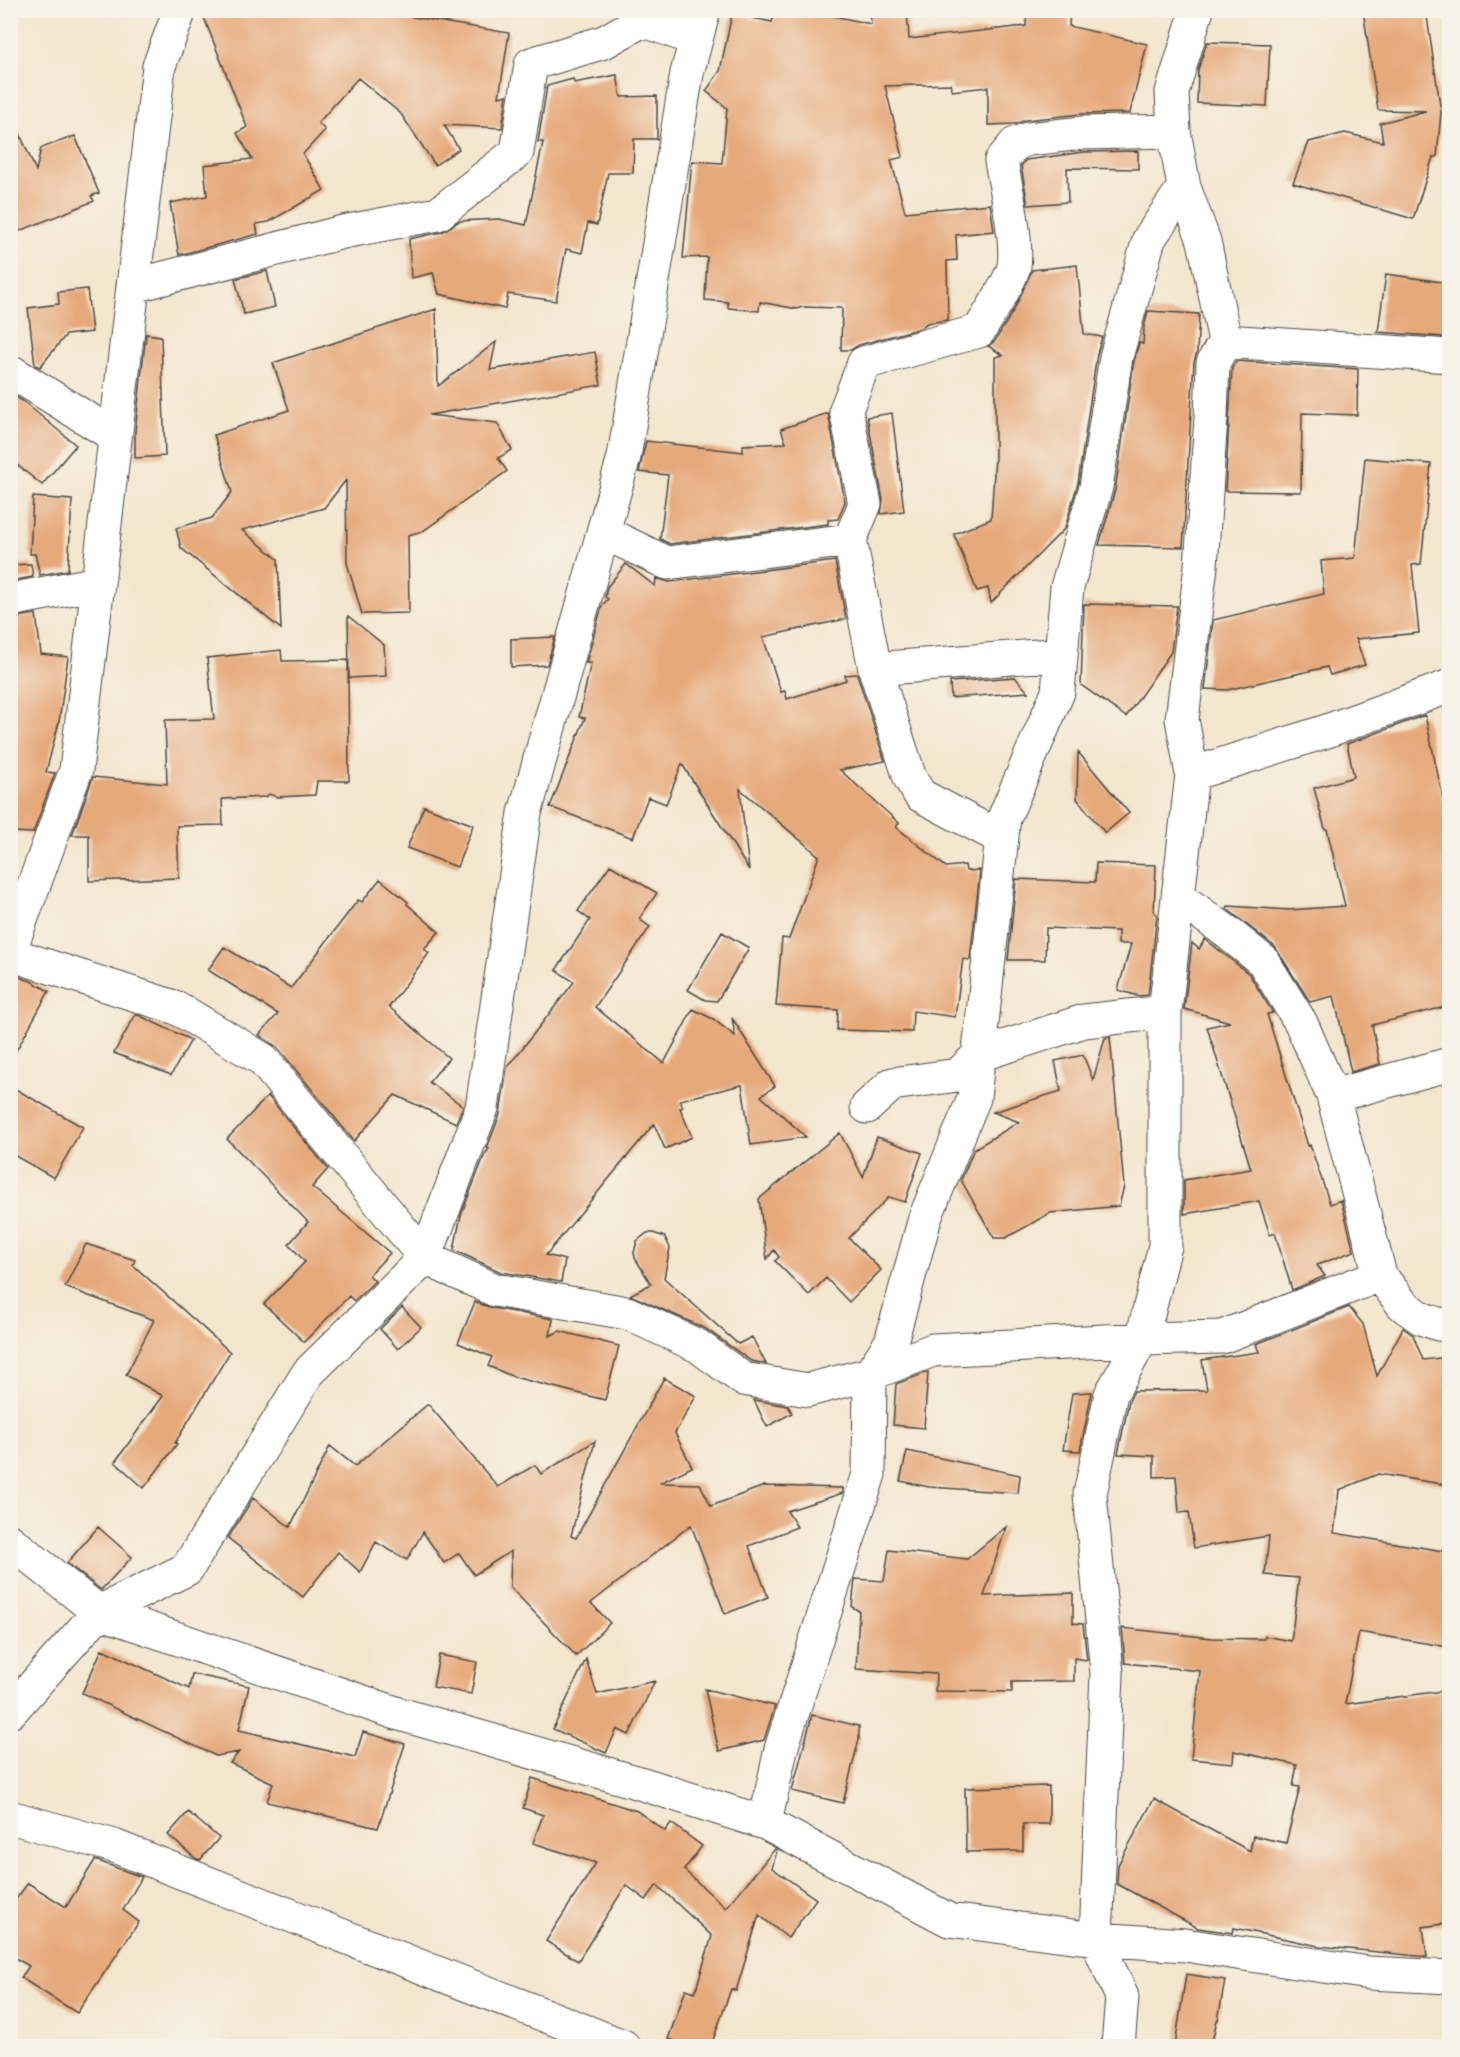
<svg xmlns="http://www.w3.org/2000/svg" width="1460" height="2057" font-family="Sriracha,sans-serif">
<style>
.building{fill:#e6a97a}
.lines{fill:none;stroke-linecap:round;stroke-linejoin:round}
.minor-casing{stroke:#494743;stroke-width:35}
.minor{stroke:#fff;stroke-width:33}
</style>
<rect width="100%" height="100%" fill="#f7f3e8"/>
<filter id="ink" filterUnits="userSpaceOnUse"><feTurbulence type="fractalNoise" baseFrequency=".0167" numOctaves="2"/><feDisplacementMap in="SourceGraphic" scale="12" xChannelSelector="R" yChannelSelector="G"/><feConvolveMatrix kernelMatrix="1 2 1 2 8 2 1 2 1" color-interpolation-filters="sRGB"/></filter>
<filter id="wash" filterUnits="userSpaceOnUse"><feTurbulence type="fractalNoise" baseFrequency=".008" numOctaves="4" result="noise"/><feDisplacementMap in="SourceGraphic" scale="24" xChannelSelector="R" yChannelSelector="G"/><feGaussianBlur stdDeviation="1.35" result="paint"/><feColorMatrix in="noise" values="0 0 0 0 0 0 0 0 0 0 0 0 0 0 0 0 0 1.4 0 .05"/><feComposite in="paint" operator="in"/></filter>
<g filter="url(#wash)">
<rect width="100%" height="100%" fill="#f3e6ce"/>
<g id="blocks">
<path class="building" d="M201 10H415L412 17 509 33 499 97 507 95 502 128 444 125 459 149 435 165 401 114 358 78 318 123 325 130 303 154 324 190 269 222 256 224 258 234 179 255 170 203 207 196 204 165 252 159 237 133 247 127Z
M775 10H806L871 24 870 10H907L909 39 1026 26 1027 10H1070L1069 26 1147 44 1130 113 1081 114 1026 120 1015 124 988 125V87L952 91 951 84 885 86 903 157 891 160 905 212 990 204 994 231 956 235 957 260 947 261 948 320 927 323 921 328 859 345 851 350H841L842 308 802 307 797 309 760 302 759 311 728 308V302L705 300 707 257 683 258 692 161 722 163 727 108 706 91 720 71 732 14 772 22Z
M1363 10H1426L1441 112 1437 157H1433L1413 219 1293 183 1309 142 1345 133 1383 142 1380 123 1426 111 1378 110Z
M1207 42 1270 44 1267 106 1197 103 1198 70Z
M617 75 621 97 657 96V139H634L633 173H608L597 225 588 223 582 253 566 249 556 301 508 294 505 309 439 294 433 273 411 278 409 239 442 232 459 221 499 219 526 225 543 142H538L547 86 573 79 574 83Z
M10 111 36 171 41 148 75 136 99 193 91 196 94 201 10 235Z
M1138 151V169L1067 168 1068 202 1028 205 1021 166 1026 160 1084 152Z
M1077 265 1084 334 1102 337 1097 354 1078 483 1065 528 991 603 988 588 977 591 954 534 991 519 995 458V357L1003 355 988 346 995 341 1015 308 1032 270Z
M267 271 275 307 244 314 235 279Z
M1386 274 1449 283 1444 337 1378 332Z
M87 289 92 332 66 335 40 367 35 365 28 308 59 304 58 292Z
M436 309 438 386 496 342 490 370 595 352 601 385 429 415 497 423 512 450 498 458 507 471 423 531 408 535 409 613 362 614 347 563 346 480 324 508 242 530 278 559 281 629 181 548 176 528 212 518 232 492 214 435 289 410 273 363Z
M1148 311 1199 314 1197 352 1194 362 1183 547 1099 545 1115 490 1134 361 1139 343 1143 344 1144 327Z
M146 334 161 336 165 456 135 458V432Z
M1236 361 1358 369 1357 415 1302 413 1301 492 1225 491 1232 368Z
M10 393 24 402 76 445 42 485 10 459Z
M828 413 845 502 838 519 828 520V524L670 544 660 539 668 475 639 472 646 441 743 452V445L786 443 781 429Z
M892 413 904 511 881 514 883 500 867 417Z
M1365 458 1431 464 1421 564 1412 565 1419 633 1356 639 1365 665 1330 675 1327 667 1227 690 1205 689 1213 620 1324 594 1321 561 1355 558Z
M33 497 72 500 68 570 40 575 35 554H30Z
M835 561 846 619 763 637 781 692 785 691 787 699 846 680 845 675 857 674 885 761 840 770 899 823 896 827 946 867 965 865 966 871 980 870 970 960 963 959 955 1017 913 1011 912 1032 837 1030 838 1010 776 1006 782 938 789 939 819 856 740 789 749 870 682 764 666 804 648 797 633 838 550 807 585 718 579 717 591 663H586L602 606 608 599 605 597 607 587 626 564 655 586 656 578 669 582Z
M31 564 33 577 10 581V565Z
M1084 604 1177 606 1171 652 1126 717 1081 685Z
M36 614 41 654 68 657 59 722 46 772 55 773 33 833 10 832V618Z
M348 616 384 645 386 676 349 678Z
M555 637 547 665 511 667V639Z
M281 650 282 661 348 660 349 781H317L315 795 277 797 269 794 266 797 222 799 223 825 177 826 179 878 89 881V835H72L93 777 167 784 165 720 214 719 207 658Z
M1015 677 1028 692 951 698 950 682Z
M1425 715 1449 826V1006L1372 1025 1380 1064 1351 1072 1334 996 1310 1002 1275 947 1227 909 1228 906 1289 910 1345 906 1327 829H1325L1314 788 1354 777 1347 744Z
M1078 752 1129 813 1105 833 1077 799Z
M424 806 473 825 457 867 407 848Z
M1096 863 1156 865 1154 912 1157 915 1148 995 1138 996 1118 990 1131 944H1118V931L1046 928 1045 960H1008L1016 879 1095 882Z
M610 865 657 893 639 919 650 927 595 1007 664 1063 693 1009 713 1019 735 1036 732 1018 775 1086 761 1096 806 1137 751 1145 742 1085 680 1100 683 1107 680 1108 692 1137 665 1149 654 1124 546 1255 565 1260 561 1282 501 1272 454 1250 461 1215 485 1154 489 1149 487 1148 500 1114 507 1068 574 982 556 970 590 920 578 911Z
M380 879 408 902 407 904 439 932 424 949 429 953 389 1007 449 1058 429 1082 463 1106 456 1123 395 1095 354 1141 277 1047 259 1035 278 1014 208 970 224 947 291 988 358 900 362 902Z
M722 932 749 948 717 1001 705 1000 688 990Z
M1205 939 1249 974 1273 1013 1267 1014 1308 1146 1310 1145 1330 1204 1341 1200 1354 1251 1317 1265 1325 1276 1292 1290 1275 1233 1270 1235 1259 1201 1184 1214V1180L1251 1169 1207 1027 1230 1022 1184 1009 1192 943 1199 949Z
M10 974 31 981 49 991 10 1062Z
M136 1014 191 1040 171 1075 114 1053Z
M1110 1037 1124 1186 1119 1206 1050 1213 1006 1238H994L961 1180 974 1149 1019 1122 993 1112 1061 1091 1055 1061 1083 1055 1093 1080 1105 1038Z
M10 1086 83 1127 54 1178 10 1153Z
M268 1096 328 1169 312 1187 390 1253 369 1275 375 1281 354 1301 349 1296 304 1342 264 1304 305 1262 289 1244 308 1222 227 1139Z
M840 1133 863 1177 877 1137 922 1153 905 1202 889 1197 849 1238 881 1270 849 1302 826 1278 809 1295 775 1261 779 1257 774 1250 767 1259 759 1199Z
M647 1233H653L665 1237 670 1248 664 1278 738 1344 752 1337 766 1364 751 1361 706 1329 630 1295 651 1284 635 1258 634 1253 637 1241Z
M86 1244 135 1260 133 1265 230 1352 175 1443 177 1444 144 1488 115 1462 163 1396 126 1375 154 1320 65 1287Z
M475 1302 492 1308 553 1319 550 1336 559 1331 619 1346 605 1400 514 1377 488 1366 492 1357 458 1343Z
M402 1307 421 1327 398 1349 380 1329Z
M1349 1307 1363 1324 1377 1376 1403 1328 1413 1335 1423 1360 1449 1357V1485L1378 1474 1339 1490 1334 1533 1449 1552V1647L1359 1632 1345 1704 1449 1690V1923L1423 1927 1427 1957 1319 1946 1234 1928 1233 1933 1198 1928 1117 1884 1118 1865 1154 1799 1250 1851 1253 1836 1286 1843 1300 1787 1293 1786 1297 1765 1234 1751 1233 1763 1191 1759 1200 1671 1125 1663 1122 1628 1212 1638 1264 1639 1265 1636 1291 1641 1299 1578 1265 1575 1269 1536 1194 1548 1189 1512 1179 1513 1176 1476 1154 1477V1456L1118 1454 1129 1401 1134 1391 1207 1390 1202 1360 1259 1352 1256 1344Z
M928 1372 924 1428 893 1425 896 1384Z
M664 1378 696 1396 675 1433 692 1467 660 1483 700 1484 711 1506 764 1486 843 1488V1493L787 1511 797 1527 749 1546 768 1597 725 1614 691 1525 591 1603 610 1623 576 1656 510 1587 511 1551 474 1575 459 1553 444 1563 423 1532 407 1560 376 1542 360 1572 338 1552 303 1597 228 1538 253 1498 290 1527 330 1446 355 1466 428 1404 498 1487 535 1465 541 1474 595 1441 571 1536 576 1538Z
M1092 1392 1080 1451 1063 1450 1072 1393Z
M754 1400 788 1406 792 1413 767 1427Z
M907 1451 1020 1475 1018 1493 929 1487 900 1481Z
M98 1527 132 1557 101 1590 67 1563Z
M1006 1527 984 1596 1073 1593V1623L1083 1624 1087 1660 1074 1658V1681L1012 1682V1692L935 1691 936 1674 856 1669 859 1611 852 1607 855 1579 884 1581 889 1550 967 1559Z
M102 1649 189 1689 192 1674 249 1686 239 1730 355 1757 363 1732 405 1744 378 1828 267 1802 273 1783 230 1763 239 1752 216 1756 82 1693Z
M439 1655 477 1662 471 1694 433 1687Z
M586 1659 597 1694 655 1681 629 1735 617 1729 606 1753 553 1729Z
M705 1689 775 1706 764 1740 719 1751Z
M812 1715 859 1726V1739L843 1803 792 1791Z
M532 1778 637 1811 665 1831 671 1823 702 1846 684 1870 726 1908 775 1849 777 1851 772 1868 816 1899 788 1938 759 1915 736 1991 731 1989 711 2046H691L668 2039 686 1989 695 1992 712 1936 657 1885 646 1900 626 1885 578 1961 546 1941 596 1863 533 1843 543 1815 523 1808Z
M1049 1786V1824H1023V1851L966 1852 965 1788Z
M188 1812 219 1838 200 1860 195 1858 168 1835Z
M95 1860 142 1877 123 1910 139 1922 77 2013 21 1978 29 1966 10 1955V1907L28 1883 66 1907Z
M1186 1974 1225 1980 1218 2020H1217L1211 2046H1175Z"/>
</g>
</g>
<g filter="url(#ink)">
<use href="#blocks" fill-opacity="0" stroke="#494743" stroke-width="1.5"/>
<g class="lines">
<defs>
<path id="minor" d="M133 286 343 232 438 214 517 152 531 64 604 42 643 20 696 40
M1225 341 1450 356
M10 371 115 436
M603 532 667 563 850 540 865 504 846 410 864 363 979 331C988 316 1011 281 1014 266 1018 239 1006 189 1001 161L1015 144 1028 139 1083 133 1174 131
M850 540 875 669
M10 600 98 583
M1192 774 1324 732 1450 686
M1001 838 920 795 910 778 875 669 1061 654
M1178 897 1223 929 1263 961 1301 1023 1333 1096 1380 1275 1403 1305 1421 1318 1438 1324 1450 1325
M10 950 76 770 159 66 180 10
M10 954 177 1008 262 1059 425 1258 495 1290 627 1313 698 1346 743 1379 808 1390 870 1374 933 1350 1142 1339 1222 1337 1380 1275
M1333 1096 1450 1064
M867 1107 892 1084 958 1075 979 1055 1084 1021 1165 1012
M10 1541 99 1612 396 1713 643 1784 765 1823 949 1920 1096 1939 1185 1945 1369 1973 1450 1977
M10 1712 99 1612 187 1569 308 1373 425 1258 482 1108 525 813 624 457 687 73 704 10
M10 1817 114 1846 623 2046
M765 1823 781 1749 869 1474 870 1374 891 1342 925 1218 974 1098 1004 818 1058 692 1067 587 1096 487 1116 357 1149 239 1184 187
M1118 2046 1122 1997 1096 1939 1107 1673 1090 1494 1111 1394 1142 1339 1165 1246V1012L1192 774 1182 719 1201 566 1211 417 1213 363 1225 341 1204 241 1184 187 1174 131 1172 92 1197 10"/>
</defs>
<use href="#minor" class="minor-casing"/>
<use href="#minor" class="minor"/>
</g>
</g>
<rect width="1460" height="2057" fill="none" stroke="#f7f3e8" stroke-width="36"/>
</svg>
